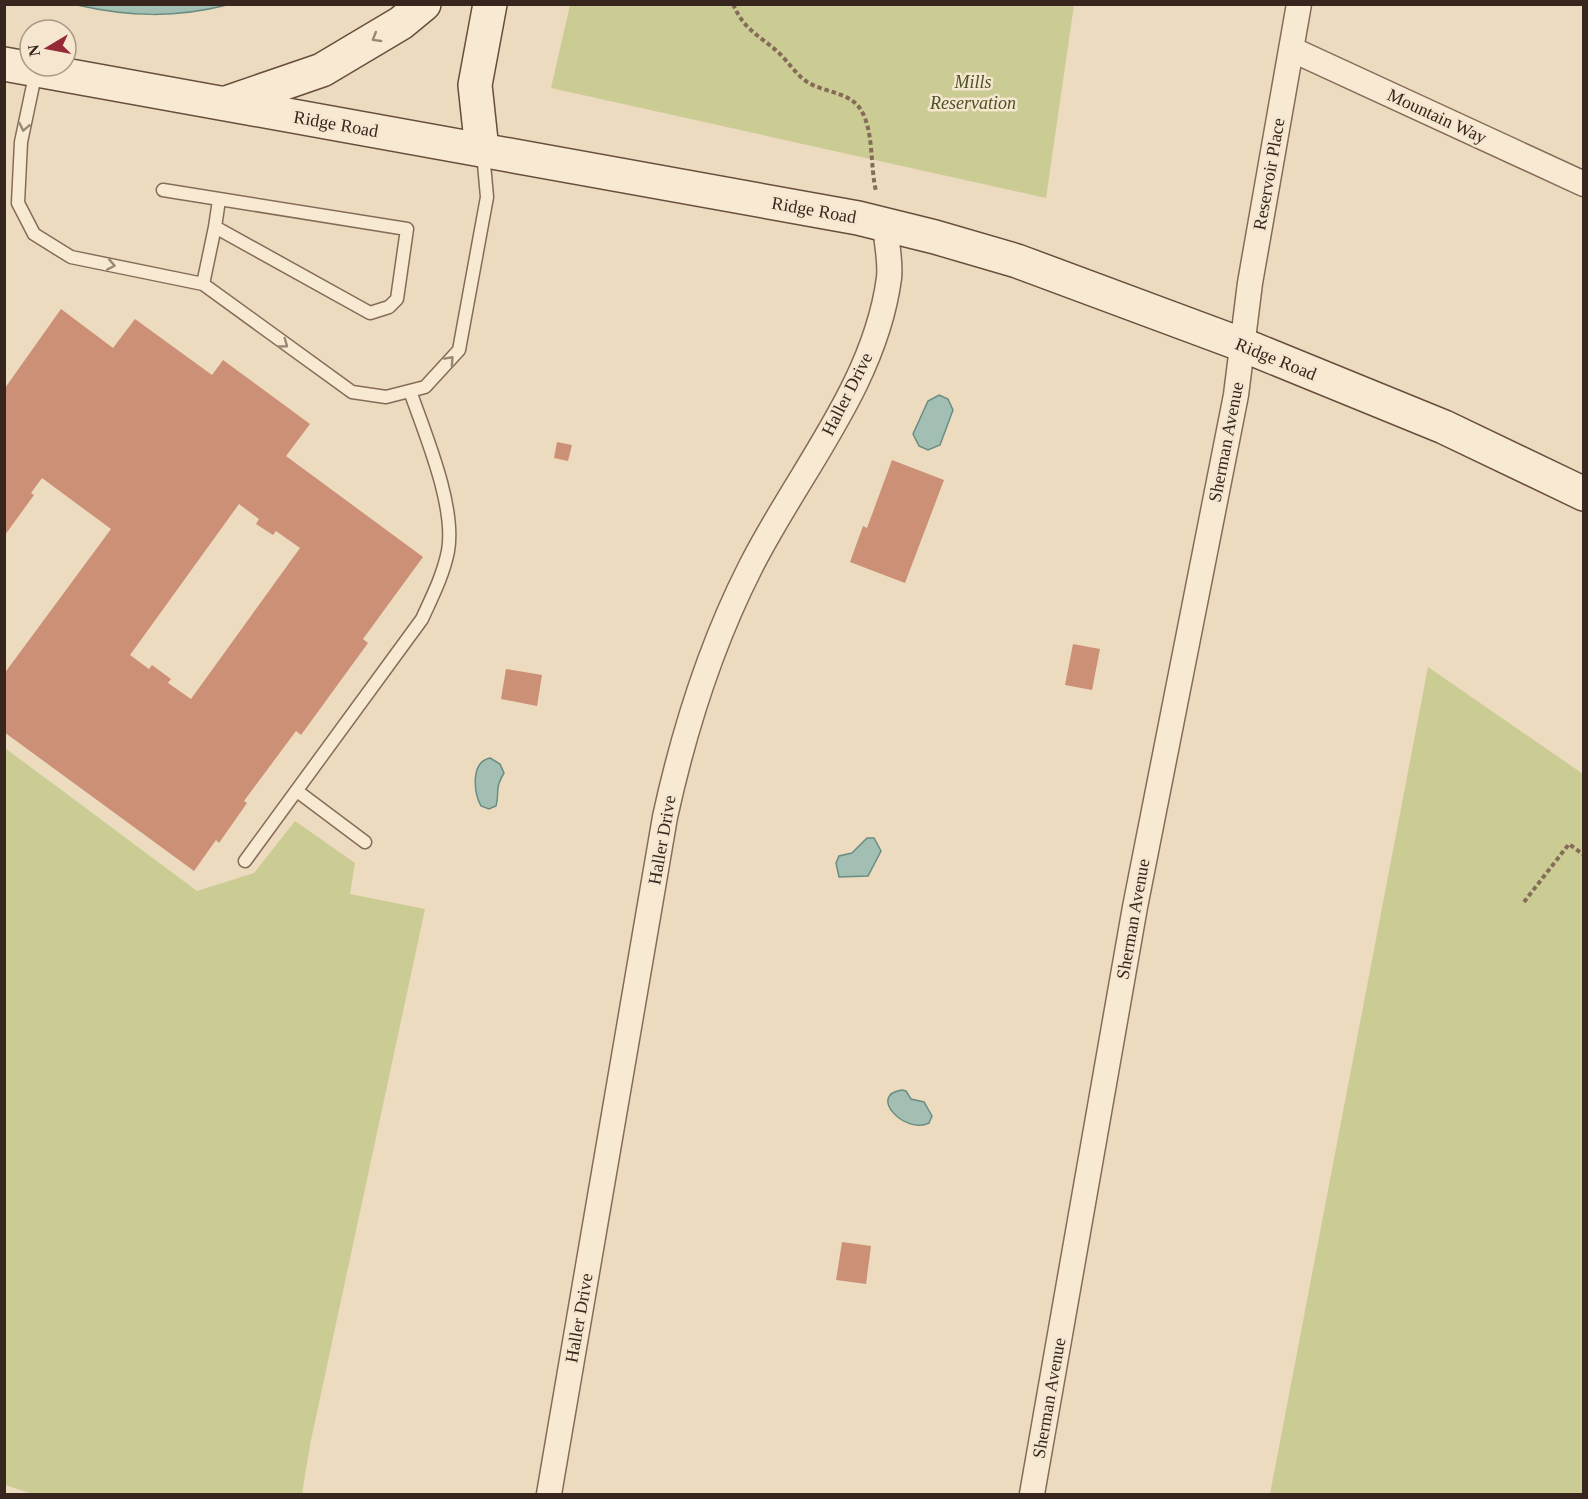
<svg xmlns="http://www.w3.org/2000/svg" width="1588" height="1499" font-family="Georgia,serif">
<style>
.green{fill:#cbcb94}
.water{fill:#a3bfb4;stroke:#6a8d81;stroke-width:1.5}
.building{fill:#cb9076;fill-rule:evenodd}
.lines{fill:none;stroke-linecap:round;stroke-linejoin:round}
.lane-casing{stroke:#866c58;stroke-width:15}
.street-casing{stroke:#866c58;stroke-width:27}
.secondary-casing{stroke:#684d3c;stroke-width:36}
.path{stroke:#866c58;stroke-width:4;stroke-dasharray:4.5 3;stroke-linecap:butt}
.lane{stroke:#f8e9d3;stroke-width:12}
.street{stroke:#f8e9d3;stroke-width:24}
.secondary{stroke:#f8e9d3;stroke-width:33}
.oneway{stroke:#978878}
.labels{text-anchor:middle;stroke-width:5;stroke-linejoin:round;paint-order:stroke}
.park-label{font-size:18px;font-style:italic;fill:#4c5223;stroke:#f5e6d0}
.street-label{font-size:18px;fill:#36261d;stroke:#f5e6d0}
</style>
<rect width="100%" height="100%" fill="#eddbc0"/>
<path class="green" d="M570 5H1074L1046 198 551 88Z
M1428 667 1583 774V1494H1270Z
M5 748 197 891 254 873 295 821 355 863 350 894 425 909 310 1445 302 1494H33L5 1485Z"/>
<path class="water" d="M77 5 227 4V5C176 18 129 17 77 5Z
M939 395 948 399 953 410 940 445 928 450 919 446 913 434 928 401Z
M490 758 500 764 504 773C494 790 500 791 496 806L489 809 481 806C474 793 470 762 490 758Z
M867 838H874L881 851 868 876 839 877 836 863 839 856 852 853Z
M902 1090 906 1091 911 1099 924 1102 932 1116 929 1123C905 1135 867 1095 902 1090Z"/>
<path class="building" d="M61 309 113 348 135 319 212 375 223 360 310 424 286 456 423 557 363 639 368 643 301 735 296 731 244 801 247 803 219 843 216 840 194 871 4 732V674L111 529 42 478 31 493 34 495 5 535V388ZM239 504 259 519 256 524 273 535 276 531 300 548 191 699 168 683 171 679 152 665 149 669 130 655Z
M557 442 572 445 568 461 554 458Z
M892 460 944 480 905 583 850 562 863 526 867 528Z
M1073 644 1100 649 1092 690 1065 685Z
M506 669 542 675 537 706 501 699Z
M842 1242 871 1246 866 1284 836 1280Z"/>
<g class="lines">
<defs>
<path id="lane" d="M36 71 21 142 18 203 34 234 71 257 203 284 352 392 386 397 425 387 459 350 487 197 483 153
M163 190 407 229 397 299 389 307 370 313 215 227 203 284
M215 227 219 200
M297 791 365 842
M245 861 422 619C432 597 443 576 448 551 456 506 425 434 410 391"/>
<path id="street" d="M1291 49 1584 184
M549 1494 665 817C684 730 710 647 750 568 797 474 875 385 889 278 891 261 886 241 885 224
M1032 1494 1135 907 1236 395 1250 283 1299 4"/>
<path id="secondary" d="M4 64 858 218 935 237 1017 261 1243 345 1444 427 1584 494
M226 103 322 70 401 23 424 4
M482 150 475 85 490 4"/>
</defs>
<use href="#lane" class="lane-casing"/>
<use href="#street" class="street-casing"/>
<use href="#secondary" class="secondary-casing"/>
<path class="path" d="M733 4C745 32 760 35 780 54 789 63 798 77 809 83 826 93 850 92 861 110 874 131 870 167 876 191
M1524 902 1569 844 1584 855"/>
<use href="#lane" class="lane"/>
<use href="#street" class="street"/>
<use href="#secondary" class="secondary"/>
</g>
<defs><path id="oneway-chevron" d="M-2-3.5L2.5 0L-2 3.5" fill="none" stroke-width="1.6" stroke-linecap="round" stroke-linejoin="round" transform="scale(1.5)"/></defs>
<g class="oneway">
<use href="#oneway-chevron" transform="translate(376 38) rotate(149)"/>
<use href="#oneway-chevron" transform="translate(24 127) rotate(102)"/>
<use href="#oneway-chevron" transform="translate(111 265) rotate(11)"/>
<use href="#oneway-chevron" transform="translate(284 344) rotate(36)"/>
<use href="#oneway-chevron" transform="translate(450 360) rotate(-47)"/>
</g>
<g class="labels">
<g class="park-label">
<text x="973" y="88">Mills<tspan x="973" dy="21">Reservation</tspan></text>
</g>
<g class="street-label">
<text transform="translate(1437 116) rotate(25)" y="6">Mountain Way</text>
<text transform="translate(336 124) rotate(10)" y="6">Ridge Road</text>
<text transform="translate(1269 174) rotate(-80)" y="6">Reservoir Place</text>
<text transform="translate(814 210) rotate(10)" y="6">Ridge Road</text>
<text transform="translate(1276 359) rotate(22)" y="6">Ridge Road</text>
<text transform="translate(847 394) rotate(-63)" y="6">Haller Drive</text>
<text transform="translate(1226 442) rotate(-79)" y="6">Sherman Avenue</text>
<text transform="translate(662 840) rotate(-80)" y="6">Haller Drive</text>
<text transform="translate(1133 919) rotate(-80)" y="6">Sherman Avenue</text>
<text transform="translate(579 1318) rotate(-80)" y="6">Haller Drive</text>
<text transform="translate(1049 1398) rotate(-80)" y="6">Sherman Avenue</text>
</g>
</g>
<rect width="1588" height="1499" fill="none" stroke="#36261d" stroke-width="12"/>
<g transform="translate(48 48) rotate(260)"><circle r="28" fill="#f5e6d0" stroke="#a99988" stroke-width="1.5"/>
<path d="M0-4.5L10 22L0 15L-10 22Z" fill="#952936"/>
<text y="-9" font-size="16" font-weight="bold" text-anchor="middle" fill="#36261d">N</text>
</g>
</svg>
